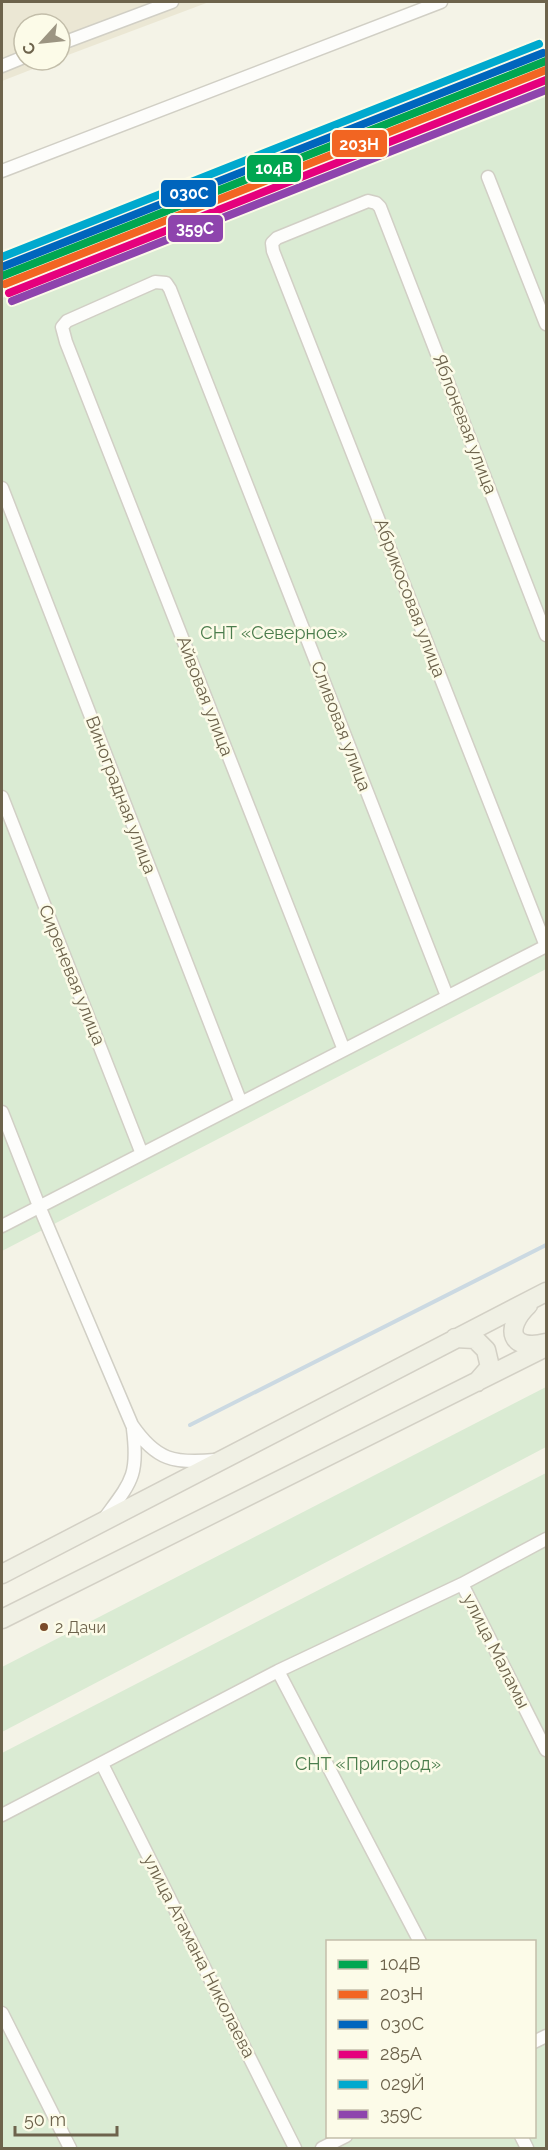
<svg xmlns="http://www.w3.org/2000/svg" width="548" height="2150" font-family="Raleway,sans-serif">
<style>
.residential{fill:#ebe7d4}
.green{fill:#daebd3;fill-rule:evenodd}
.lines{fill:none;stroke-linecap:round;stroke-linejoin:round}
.stream{stroke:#cbd9e2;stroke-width:4}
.minor-casing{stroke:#d1cfc5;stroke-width:15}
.primary-casing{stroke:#d3d0c5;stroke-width:21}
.minor{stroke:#fdfdfb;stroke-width:12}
.primary{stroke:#f0f0e4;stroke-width:18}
.rail-1-casing{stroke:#fcfbe8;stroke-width:12}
.rail-2-casing{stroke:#fcfbe8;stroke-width:12}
.rail-3-casing{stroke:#fcfbe8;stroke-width:12}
.rail-4-casing{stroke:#fcfbe8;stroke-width:12}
.rail-5-casing{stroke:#fcfbe8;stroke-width:12}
.rail-6-casing{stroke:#fcfbe8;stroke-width:12}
.rail-1{stroke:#00a651;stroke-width:8}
.rail-2{stroke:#f26522;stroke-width:8}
.rail-3{stroke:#0065bd;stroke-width:8}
.rail-4{stroke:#e5007d;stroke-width:8}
.rail-5{stroke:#00a9ce;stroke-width:8}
.rail-6{stroke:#8e44ad;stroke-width:8}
.bus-dot{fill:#7a4b2a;stroke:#fcfbe8;stroke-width:2}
.labels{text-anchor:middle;stroke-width:5;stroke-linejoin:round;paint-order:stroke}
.bus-label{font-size:16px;fill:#6d634c;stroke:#fcfbe8;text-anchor:start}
.street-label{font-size:18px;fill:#6d634c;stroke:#fcfbe8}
.park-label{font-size:18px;fill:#4b7d4d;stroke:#fcfbe8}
.line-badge{stroke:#fcfbe8;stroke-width:2}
.badge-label{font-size:16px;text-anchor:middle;font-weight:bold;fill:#fff}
</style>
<rect width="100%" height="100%" fill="#f4f3e7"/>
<path class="residential" d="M2 2H209L60 58V24H24V60H56L2 81Z"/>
<path class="green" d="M546 86V969L2 1251V298L299 178Z
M546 1387V1447L2 1732V1667Z
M546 1473V2148H2V1753ZM328 1942H534V2136H328Z"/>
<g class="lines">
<path class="stream" d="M190 1425 546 1245"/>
<defs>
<path id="minor" d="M60 44 172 2
M2 66 24 57
M2 171 441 2
M488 177 546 324
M2 488 241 1103
M2 797 142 1154
M546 946 273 251 272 243 277 238 368 201 376 203 380 207 546 635
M344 1050 66 342 62 327 67 321 155 282 166 283 170 289 447 996
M2 1112 39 1206 132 1425C156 1460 174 1464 215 1460
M2 1226 546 946
M104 1519C131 1482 139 1476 133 1429
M462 1584 546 1750
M278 1671 420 1942
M102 1764 295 2148
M2 1815 278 1671 462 1584 546 1539
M2 2013 70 2148
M534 2042 546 2036
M521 2136 527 2148
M322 2148 346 2136"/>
<path id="primary" d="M528 1305C503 1329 511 1352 546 1343
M455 1338 475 1339 486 1350 490 1367 477 1382
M2 1574 546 1292
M2 1619 546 1347"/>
</defs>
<use href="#minor" class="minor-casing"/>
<use href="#primary" class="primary-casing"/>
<use href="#minor" class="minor"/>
<use href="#primary" class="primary"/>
<defs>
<path id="rail-1" d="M2 276 546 61"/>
<path id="rail-2" d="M5 284 546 70"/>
<path id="rail-3" d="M2 267 543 53"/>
<path id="rail-4" d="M9 293 546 80"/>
<path id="rail-5" d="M2 257 539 44"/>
<path id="rail-6" d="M12 301 546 90"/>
</defs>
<use href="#rail-1" class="rail-1-casing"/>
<use href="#rail-2" class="rail-2-casing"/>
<use href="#rail-3" class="rail-3-casing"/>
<use href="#rail-4" class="rail-4-casing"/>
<use href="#rail-5" class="rail-5-casing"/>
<use href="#rail-6" class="rail-6-casing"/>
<use href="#rail-1" class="rail-1"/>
<use href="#rail-2" class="rail-2"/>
<use href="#rail-3" class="rail-3"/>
<use href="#rail-4" class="rail-4"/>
<use href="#rail-5" class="rail-5"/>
<use href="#rail-6" class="rail-6"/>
</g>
<circle class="bus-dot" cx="44" cy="1627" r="5"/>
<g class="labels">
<g class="bus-label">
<text x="55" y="1633">2 Дачи</text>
</g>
<g class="street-label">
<text transform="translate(465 424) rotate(69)" y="6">Яблоневая улица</text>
<text transform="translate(410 598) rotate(69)" y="6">Абрикосовая улица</text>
<text transform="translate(205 696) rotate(69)" y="6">Айвовая улица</text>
<text transform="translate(341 726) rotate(69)" y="6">Сливовая улица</text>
<text transform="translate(121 795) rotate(69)" y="6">Виноградная улица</text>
<text transform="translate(72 975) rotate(68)" y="6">Сиреневая улица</text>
<text transform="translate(496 1651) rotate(63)" y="6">улица Маламы</text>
<text transform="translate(199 1956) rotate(63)" y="6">улица Атамана Николаева</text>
</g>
<g class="park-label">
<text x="274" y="639">СНТ «Северное»</text>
<text x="368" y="1770">СНТ «Пригород»</text>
</g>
</g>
<g class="line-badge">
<rect x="331" y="129" width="57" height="29" rx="6" fill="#f26522"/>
<rect x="246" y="154" width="56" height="29" rx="6" fill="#00a651"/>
<rect x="160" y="179" width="57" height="29" rx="6" fill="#0065bd"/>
<rect x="167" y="214" width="57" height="29" rx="6" fill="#8e44ad"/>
</g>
<g class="badge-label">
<text x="359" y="150">203Н</text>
<text x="274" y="174">104В</text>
<text x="189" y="199">030C</text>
<text x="195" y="234">359С</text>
</g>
<rect width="548" height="2150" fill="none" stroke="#6d634c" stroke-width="6"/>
<rect x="326" y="1940" width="210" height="198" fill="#fcfbe8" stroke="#c3beaa" stroke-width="1.5"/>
<rect x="338" y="1960" width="30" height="9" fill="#00a651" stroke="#c3beaa" stroke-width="1.5"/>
<text x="380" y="1970" font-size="18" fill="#6d634c">104В</text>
<rect x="338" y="1990" width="30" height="9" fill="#f26522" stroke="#c3beaa" stroke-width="1.5"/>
<text x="380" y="2000" font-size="18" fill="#6d634c">203Н</text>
<rect x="338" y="2020" width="30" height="9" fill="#0065bd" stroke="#c3beaa" stroke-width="1.5"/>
<text x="380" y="2030" font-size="18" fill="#6d634c">030C</text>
<rect x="338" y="2050" width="30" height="9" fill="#e5007d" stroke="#c3beaa" stroke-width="1.5"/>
<text x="380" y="2060" font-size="18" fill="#6d634c">285А</text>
<rect x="338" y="2080" width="30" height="9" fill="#00a9ce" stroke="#c3beaa" stroke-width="1.5"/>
<text x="380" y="2090" font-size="18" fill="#6d634c">029Й</text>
<rect x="338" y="2110" width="30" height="9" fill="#8e44ad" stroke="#c3beaa" stroke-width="1.5"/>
<text x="380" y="2120" font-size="18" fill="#6d634c">359С</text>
<g transform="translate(42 42) rotate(243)"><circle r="28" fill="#fcfbe8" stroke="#c3beaa" stroke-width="1.5"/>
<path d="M0-4.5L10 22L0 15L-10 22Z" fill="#9c9582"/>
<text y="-9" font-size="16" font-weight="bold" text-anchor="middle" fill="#6d634c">С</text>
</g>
<path d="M15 2126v9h102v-9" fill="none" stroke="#6d634c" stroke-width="3"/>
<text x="24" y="2126" font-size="18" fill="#6d634c" stroke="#fcfbe8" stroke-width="4.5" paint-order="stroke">50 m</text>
</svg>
